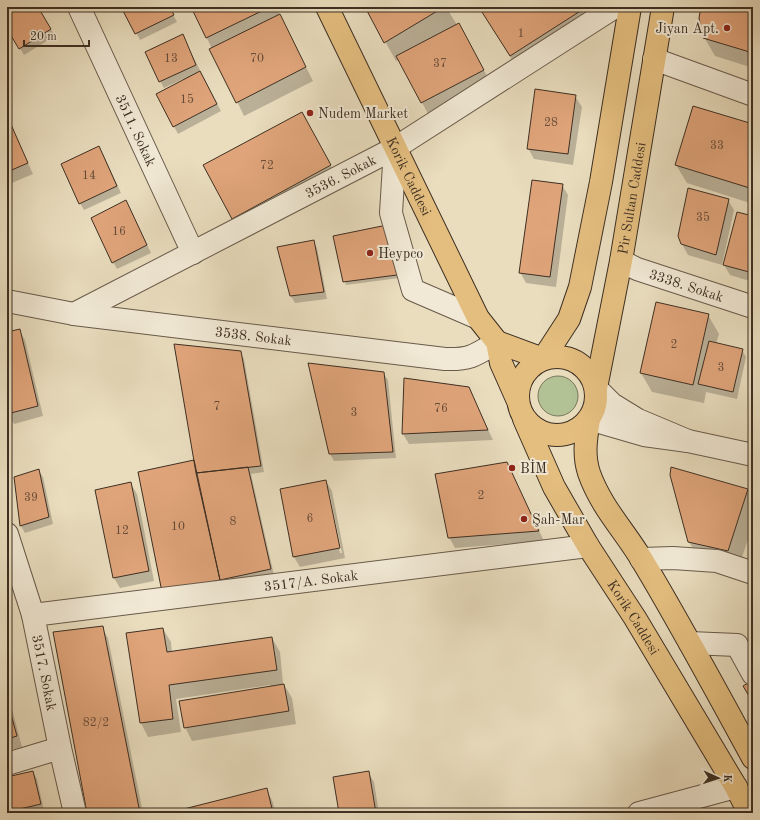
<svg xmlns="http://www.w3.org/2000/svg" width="760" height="820" font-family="'Old Standard TT',serif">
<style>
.green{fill:#b2c295;stroke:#78785c}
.shadow{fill:#0003;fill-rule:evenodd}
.building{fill:#e0a47a;stroke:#3d2f23}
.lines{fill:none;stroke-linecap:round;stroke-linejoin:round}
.minor-casing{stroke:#685a4a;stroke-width:24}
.major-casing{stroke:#3d2f23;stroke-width:24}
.minor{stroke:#f1e9d5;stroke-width:22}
.major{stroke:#e4be7f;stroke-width:22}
.poi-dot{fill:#8f2418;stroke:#f1e9d5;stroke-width:1.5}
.labels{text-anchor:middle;stroke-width:4;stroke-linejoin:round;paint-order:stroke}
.number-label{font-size:12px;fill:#664c39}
.poi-label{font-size:14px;fill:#3d2f23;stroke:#f1e9d5;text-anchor:start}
.street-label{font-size:14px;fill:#3d2f23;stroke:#f1e9d5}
</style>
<rect width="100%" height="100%" fill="#e9ddbe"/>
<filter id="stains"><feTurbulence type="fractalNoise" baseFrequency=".005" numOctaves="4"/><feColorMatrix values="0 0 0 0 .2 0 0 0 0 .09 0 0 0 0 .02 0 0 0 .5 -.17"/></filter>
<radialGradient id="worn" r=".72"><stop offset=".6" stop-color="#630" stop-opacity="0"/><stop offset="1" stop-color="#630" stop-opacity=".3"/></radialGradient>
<path class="green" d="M538 396a20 20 0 1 1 40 0a20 20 0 1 1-40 0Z"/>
<path class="shadow" d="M7 7H37L55 36 24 55 7 27Z
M123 7H169L177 22 140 40Z
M192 7H276L313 81 244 116Z
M366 7H446L457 25 459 24 494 89 432 121 399 60 396 61Z
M486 7H579L592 29 521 74 492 28Z
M702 7H753V68L715 56 704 37Z
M186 43 221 111 178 134 157 95 184 81 183 79 164 88 160 81Z
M575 96 582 107 573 165 534 159 528 148Z
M7 122H8L14 132 33 174 7 185Z
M753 126V204L687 183 676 165Z
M312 132 341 184 244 237 233 218Z
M103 154 121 193 84 210 80 203Z
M562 185 568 195 556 287 526 283 520 272Z
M728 200 734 210 722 265 688 255 682 244Z
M130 208 151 253 117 269 113 262Z
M753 217V282L730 275 724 265Z
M387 226 399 278 346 285 334 236Z
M313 241 317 248 327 299 295 303 291 296Z
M708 315 719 334 716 344 742 350 746 357 737 399 706 392 704 403 652 392 641 373Z
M19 330 25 340 43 416 14 424 7 411V333Z
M240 352 244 359 264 472 251 474 274 575 167 599Z
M383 373 388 380 396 458 334 461 330 454Z
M405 379 468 388 493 440 409 444 403 434Z
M506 463 544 541 455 548 449 537Z
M39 471 43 477 53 524 25 533 21 526 15 478Z
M326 481 332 491 345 558 300 567 294 557 281 489ZM327 491H329L342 553H340Z
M131 484 137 494 154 581 120 588 114 578Z
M748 490 753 499V525L738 569 700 560 689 542Z
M753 548V559L751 556Z
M102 628 108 638 143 813H88Z
M163 629 171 642 172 653 272 638 280 652 283 683 292 698 296 724 192 741 185 727 270 687V685L176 699 181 732 148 737 141 723 128 634Z
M7 699 11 705 22 747 7 751Z
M33 772 37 779 44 811 40 812V813H7V778Z
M368 772 374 782 379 813H340Z
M266 789 272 800 276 813H172Z"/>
<path class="building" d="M7 7H38L51 29 19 49 7 29Z
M121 7H170L174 15 135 34Z
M191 7H270L206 38Z
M365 7H444L384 43Z
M484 7H580L582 10 510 56 480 9Z
M701 7H753V53L703 38 699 18Z
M280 14 306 67 236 103 209 49Z
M459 23 484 70 421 103 396 56Z
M183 34 196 65 159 82 145 52Z
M200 71 217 104 173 127 156 94Z
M535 89 576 95 568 154 527 149Z
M693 106 753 124V189L675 165Z
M302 112 331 165 232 219 203 165Z
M9 120 28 163 7 172V121Z
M99 146 117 186 79 204 61 164Z
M532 180 563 184 550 277 519 273Z
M688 188 729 199 716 255 681 244 678 236Z
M126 200 147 245 112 263 91 218Z
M737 212 753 216V273L723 265Z
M387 225 397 275 343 282 333 236Z
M314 240 324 292 290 296 277 247Z
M656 302 709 314 693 385 640 373Z
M20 329 38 406 7 414V332Z
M709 341 743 349 733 392 698 384Z
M174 344 241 351 261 466 196 473Z
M308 363 384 372 393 452 329 454Z
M404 378 469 387 488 430 402 434Z
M194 460 220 580 162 592 138 472Z
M507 462 539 531 448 538 435 474Z
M248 467 271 569 220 580 196 473Z
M671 467 748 489 728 551 688 542 670 475Z
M39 469 49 517 20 526 14 477Z
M326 480 340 548 293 557 280 489Z
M131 482 149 571 113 578 95 490Z
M103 626 140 813H87L53 632Z
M163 628 167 652 272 637 277 670 169 685 173 719 140 723 126 633Z
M753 680V703L743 686Z
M284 684 289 711 184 728 179 701Z
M7 700 17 736 7 739Z
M33 771 41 804 7 812V777Z
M369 771 376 813H339L333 777Z
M267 788 273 813H168Z
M305 809 306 813H287Z"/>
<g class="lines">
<defs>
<g id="minor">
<path id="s1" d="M79 7 193 253"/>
<path d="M654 59 753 95"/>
<path d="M395 148 391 213 413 290 478 318"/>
<path id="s2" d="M621 261 637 269 753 307"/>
<path id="s3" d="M7 301 74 314 445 359C470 360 476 355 497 342"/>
<path id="s4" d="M74 314 395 148 615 7"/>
<path d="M589 419 644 435 688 441 638 420 612 404 596 388"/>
<path d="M688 441 753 455"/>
<path id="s5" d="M7 534 33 615 60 748 75 813"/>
<path d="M641 559 673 558 717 561 753 573"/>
<path id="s6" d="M33 615 588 546"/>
<path d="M690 643 737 645 753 674"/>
<path d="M7 764 60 748"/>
<path d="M639 813 736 787"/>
</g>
<g id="major">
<path id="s7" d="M327 7 478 318 497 342 501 363 517 399"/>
<path d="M497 342 543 359 569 319 580 287 601 182 630 7"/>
<circle cx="557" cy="396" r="39"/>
<path id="s8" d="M596 388 621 261 663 7"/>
<path id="s9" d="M524 419 554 487 588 546 635 618 736 787 749 813"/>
<path d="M589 419C586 438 583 455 589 473 601 507 624 530 642 560 681 625 717 692 753 758"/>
</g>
</defs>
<use href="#minor" class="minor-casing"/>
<use href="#major" class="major-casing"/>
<use href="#minor" class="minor"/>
<use href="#major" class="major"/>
</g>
<g class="poi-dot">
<circle cx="727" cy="28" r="4"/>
<circle cx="310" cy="113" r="4"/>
<circle cx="370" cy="253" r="4"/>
<circle cx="512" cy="468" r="4"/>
<circle cx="524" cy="519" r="4"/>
</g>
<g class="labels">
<g class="number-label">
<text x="521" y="37">1</text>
<text x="171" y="62">13</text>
<text x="257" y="62">70</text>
<text x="440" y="67">37</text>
<text x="187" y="103">15</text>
<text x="551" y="126">28</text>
<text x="717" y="149">33</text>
<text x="267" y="169">72</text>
<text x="89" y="179">14</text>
<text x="703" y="221">35</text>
<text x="119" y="235">16</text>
<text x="674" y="348">2</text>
<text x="721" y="371">3</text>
<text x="217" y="410">7</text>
<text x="441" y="412">76</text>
<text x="354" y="416">3</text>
<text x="481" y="499">2</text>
<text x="31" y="501">39</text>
<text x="310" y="522">6</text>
<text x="233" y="525">8</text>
<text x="178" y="530">10</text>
<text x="122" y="534">12</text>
<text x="96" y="726">82/2</text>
</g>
<g class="poi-label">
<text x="719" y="33" text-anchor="end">Jiyan Apt.</text>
<text x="318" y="118">Nudem Market</text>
<text x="378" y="258">Heypco</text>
<text x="520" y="473">BİM</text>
<text x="532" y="524">Şah-Mar</text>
</g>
<g class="street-label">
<text dy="5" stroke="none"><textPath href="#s1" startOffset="136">3511. Sokak</textPath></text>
<text dy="5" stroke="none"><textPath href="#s7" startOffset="188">Korik Caddesi</textPath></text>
<text dy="5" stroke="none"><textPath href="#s4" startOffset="300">3536. Sokak</textPath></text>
<text dy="5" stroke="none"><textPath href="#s8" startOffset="193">Pir Sultan Caddesi</textPath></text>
<text dy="5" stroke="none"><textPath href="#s2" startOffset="70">3338. Sokak</textPath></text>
<text dy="5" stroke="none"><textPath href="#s3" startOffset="249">3538. Sokak</textPath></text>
<text dy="5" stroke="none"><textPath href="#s6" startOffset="280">3517/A. Sokak</textPath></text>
<text dy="5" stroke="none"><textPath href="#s9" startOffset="227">Korik Caddesi</textPath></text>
<text dy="5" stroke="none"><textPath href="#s5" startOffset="144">3517. Sokak</textPath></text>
</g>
</g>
<rect width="760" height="820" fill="none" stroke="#e9ddbe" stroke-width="24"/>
<rect x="8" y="8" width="744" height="804" fill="none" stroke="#3d2f23" stroke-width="2"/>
<rect x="12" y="12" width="736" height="796" fill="none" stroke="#3d2f23"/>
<g transform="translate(718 778) rotate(93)" stroke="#f1e9d5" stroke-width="3" paint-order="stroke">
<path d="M0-3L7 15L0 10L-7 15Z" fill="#3d2f23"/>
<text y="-6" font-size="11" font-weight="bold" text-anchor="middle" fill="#3d2f23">K</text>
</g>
<path d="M24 40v6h65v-6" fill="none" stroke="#3d2f23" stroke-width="2"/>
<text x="30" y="40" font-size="12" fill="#3d2f23" stroke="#f1e9d5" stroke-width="3" paint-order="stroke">20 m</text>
<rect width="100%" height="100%" filter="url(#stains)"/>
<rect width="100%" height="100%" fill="url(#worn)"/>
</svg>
